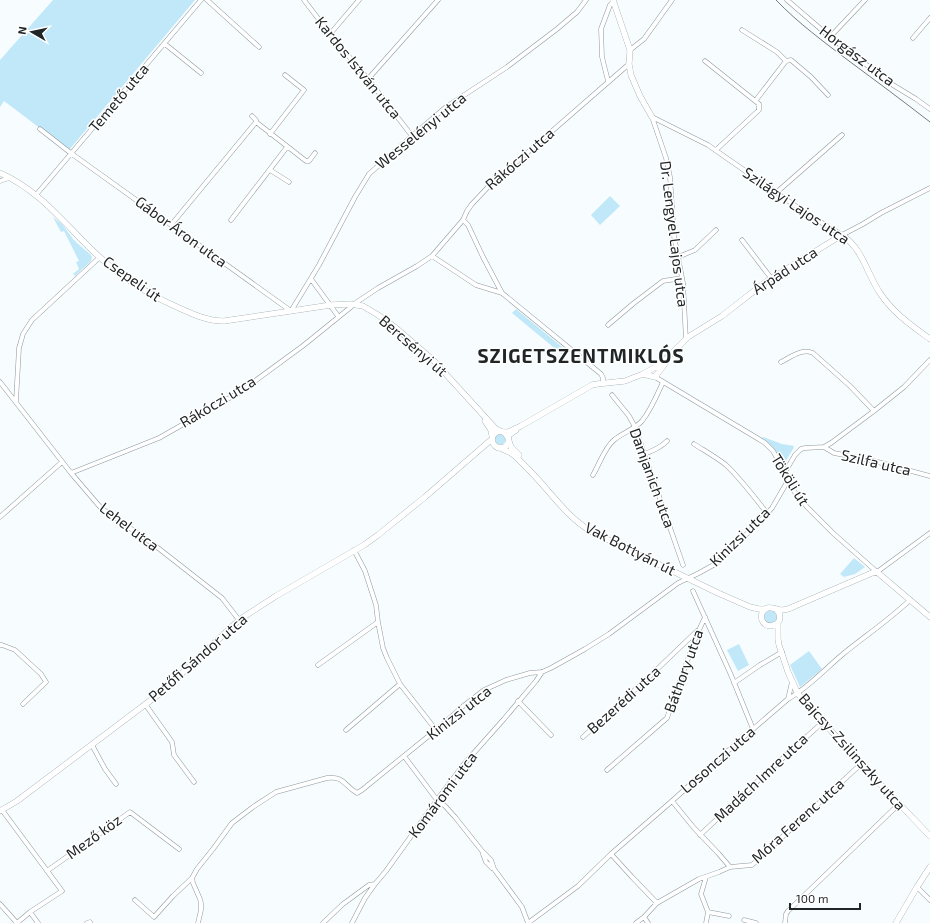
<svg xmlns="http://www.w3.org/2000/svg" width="930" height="923" font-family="'Exo 2',sans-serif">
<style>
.green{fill:#c0e8f9}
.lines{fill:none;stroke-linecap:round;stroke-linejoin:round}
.street-casing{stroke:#8d989d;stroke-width:5}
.secondary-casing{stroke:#8d989d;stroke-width:6}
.street{stroke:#fff;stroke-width:4}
.secondary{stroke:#fff;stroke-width:5.5}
.tram{stroke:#777c7d;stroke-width:1}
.labels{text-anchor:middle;stroke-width:3;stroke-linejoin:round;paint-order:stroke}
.street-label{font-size:15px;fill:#202526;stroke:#fff}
.district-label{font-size:19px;font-weight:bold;letter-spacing:1px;fill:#202526;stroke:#fff}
</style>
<rect width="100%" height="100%" fill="#f7fcfe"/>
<path class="green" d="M53 0H195L69 150 4 101 0 107V60Z
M610 196 620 206 600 225 591 215Z
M53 217 62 224 73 239 78 244 90 254 92 257 91 261 75 276 73 274 79 269 76 262 79 261 64 231 61 232Z
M516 309 567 351 564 356 512 313Z
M494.5 439a5.5 5.5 0 1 1 11 0a5.5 5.5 0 1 1-11 0Z
M763 437 782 444 794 446 793 449 784 464 769 444 761 438Z
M854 558 865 567 855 574 844 577 840 574Z
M764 617a7 7 0 1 1 14 0a7 7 0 1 1-14 0Z
M739 644 749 665 738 671 727 650Z
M809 651 822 669 800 687 790 665Z"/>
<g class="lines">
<defs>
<path id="street" d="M207 0 259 47
M304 0 330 34 368 79 412 136
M787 0 830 37 893 85 916 99 930 109
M742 30 777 52 786 61 791 60 811 77 828 95
M330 34 359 0
M830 37 865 0
M913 38 930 18
M165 44 201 73
M630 50 644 39 672 0
M705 61 759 104V110L716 150
M368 79 438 0
M608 81 602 57 601 29 610 5 613 2
M756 100 786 61
M252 116 256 120V122L306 161H309L315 153
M652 117 708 145 807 214 842 235 863 224 881 213 930 188
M652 117 666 158 670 177 674 236 683 283 686 340
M40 129 72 154 291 311 319 265 355 197 369 174 412 136 446 107 507 67 557 29 577 12 586 0
M270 134 304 90 285 75
M270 170 289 182
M0 181 9 178
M777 192 842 135
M36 195 201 0
M231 220 287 147
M463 220 468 225 483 257 502 293
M171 225 256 122
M742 240 771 278
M432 256 476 285 502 293 601 374 603 378V383
M678 257 695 250 716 230
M311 279 338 316
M354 304 378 288 417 266 432 256 463 220 467 211 472 204 489 186 629 64
M608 325 634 303 663 281 682 278
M781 362C791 357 802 348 813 353L850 386 874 411
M655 377 757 438 765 443 773 451 784 470 793 490 807 507 834 534 877 572 930 533
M0 382 71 473 101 508 153 544 222 598 239 620
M612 395 629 416 635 427 683 565
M16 401 19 348 23 334 32 320 100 257
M694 444C705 451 716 457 726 465 741 479 754 497 767 513
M824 447 834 453 874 461 930 476
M644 454C653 451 660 448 667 441
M785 472 795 455 801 449 805 448 824 447 831 443 874 411 904 387 930 360
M71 473 159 438 240 392 304 345 351 307
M593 475C599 465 605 447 614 440 622 433 635 429 642 421 651 410 657 395 663 382
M0 517 62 462
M354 550 365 571 376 605 378 622 383 648 387 658 400 684 436 730
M693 591 731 675 753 729
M0 645H2L15 650 41 674 46 682 23 704
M318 665 378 622
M734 683 760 665 782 652
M788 699 792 682
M518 701 551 735
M145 704 172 742 174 755 194 782
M346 730 400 684
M583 737 650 676 697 631
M92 745 105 769 116 784
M404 756 437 800 445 806 455 817 482 851 491 860 494 869 522 907 528 923
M607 770 667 718 695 639 705 617
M672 801 694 828 718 853 730 867
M2 810 62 891 30 912 17 923
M700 835 764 775 823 722
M483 854 486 862 492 868
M611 854 632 877 657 903
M47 871 130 812 179 849
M917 887 930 900
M135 900 154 917 173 896 192 878
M0 904 17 923
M30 912 38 923
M708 912 729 916
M644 917 648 923
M744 920 756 923
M87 923 90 922
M198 923 201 910V903L200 899 193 883 192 878 197 869 213 849 232 823 253 807 276 792 327 778C345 776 344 786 357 793L362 790 436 730 462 707 484 690 506 680 530 673 542 672 551 668 585 649 609 634 678 583 699 573 717 563 761 520 772 508 786 484 789 481
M323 923 343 904 369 885 375 884
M352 923 365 898 375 884 386 871 437 800 464 764 504 719 536 681 542 672
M528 923 578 886 611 854 672 801 723 755 788 699C808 688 825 669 843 654 865 636 889 620 910 600
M636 923 644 917 657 903 699 879 719 872 730 867 752 865 861 764
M706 923 708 912 701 894 706 877
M785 923 786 914 788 911 899 804"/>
<path id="secondary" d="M613 0 630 50 629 64 631 75 640 96 652 117
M0 173C39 190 64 223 93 251 117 274 147 294 177 307 192 314 207 321 224 321L331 305 350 304 363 306 378 315 396 328 433 360 496 429 500 431
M643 374 655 377 667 361
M485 421 491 430 492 436
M504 432H508L521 426 592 385 597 384 625 381 643 374 659 365 670 355 688 337 701 329 722 316 767 281 842 235C863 249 867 274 880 293 893 313 912 326 930 339
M508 438C501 422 483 439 498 448L505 447 508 443 509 435 516 430
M509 441 511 447 519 455
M500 448C504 450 508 451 511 453 517 457 522 463 527 468 549 489 565 516 592 532L718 593 750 607 759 609H765
M776 609C780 613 781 618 778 623L771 626C768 626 765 625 763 622 761 619 761 616 762 613 767 603 775 610 782 610 787 610 791 608 795 606L872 573 877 572 930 617
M778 623V639L779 645 788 672 798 694 861 764 930 836
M0 811 17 801 163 691 239 620 276 596 364 545 378 535 425 497 492 439
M896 923 917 887 930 867"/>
</defs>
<use href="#street" class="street-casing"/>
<use href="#secondary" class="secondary-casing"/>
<use href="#street" class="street"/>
<use href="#secondary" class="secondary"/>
<path class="tram" d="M776 0C798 23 824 42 849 61 876 81 903 101 930 122"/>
</g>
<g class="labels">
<g class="street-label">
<text transform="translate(857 56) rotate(37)" y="5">Horgász utca</text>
<text transform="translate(358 68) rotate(51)" y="5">Kardos István utca</text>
<text transform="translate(119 98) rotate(-50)" y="5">Temető utca</text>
<text transform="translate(421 131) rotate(-39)" y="5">Wesselényi utca</text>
<text transform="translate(520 159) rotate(-41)" y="5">Rákóczi utca</text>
<text transform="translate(796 206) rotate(34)" y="5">Szilágyi Lajos utca</text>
<text transform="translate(181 232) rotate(36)" y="5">Gábor Áron utca</text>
<text transform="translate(674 234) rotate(83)" y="5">Dr. Lengyel Lajos utca</text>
<text transform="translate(785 271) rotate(-33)" y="5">Árpád utca</text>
<text transform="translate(132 279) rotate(35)" y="5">Csepeli út</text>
<text transform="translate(413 346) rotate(41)" y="5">Bercsényi út</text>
<text transform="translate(218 402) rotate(-31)" y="5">Rákóczi utca</text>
<text transform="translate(876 463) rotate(13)" y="5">Szilfa utca</text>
<text transform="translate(652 478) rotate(70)" y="5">Damjanich utca</text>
<text transform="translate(790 480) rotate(58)" y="5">Tököli út</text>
<text transform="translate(129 527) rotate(37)" y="5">Lehel utca</text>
<text transform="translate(740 537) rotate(-44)" y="5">Kinizsi utca</text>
<text transform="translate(630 549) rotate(27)" y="5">Vak Bottyán út</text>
<text transform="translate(198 658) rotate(-41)" y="5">Petőfi Sándor utca</text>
<text transform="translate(684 671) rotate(-70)" y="5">Báthory utca</text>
<text transform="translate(624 700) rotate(-42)" y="5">Bezerédi utca</text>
<text transform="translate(459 713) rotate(-38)" y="5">Kinizsi utca</text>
<text transform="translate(852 752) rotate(48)" y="5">Bajcsy-Zsilinszky utca</text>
<text transform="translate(718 760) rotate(-41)" y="5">Losonczi utca</text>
<text transform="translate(761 778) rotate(-43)" y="5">Madách Imre utca</text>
<text transform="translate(443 795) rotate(-53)" y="5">Komáromi utca</text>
<text transform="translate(798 821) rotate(-42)" y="5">Móra Ferenc utca</text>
<text transform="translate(94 837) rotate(-36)" y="5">Mező köz</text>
</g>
<g class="district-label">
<text x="581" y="363">SZIGETSZENTMIKLÓS</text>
</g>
</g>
<g transform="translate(32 32) rotate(279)" stroke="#ffffff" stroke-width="3" paint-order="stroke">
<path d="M0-3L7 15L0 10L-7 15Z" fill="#202526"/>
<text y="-6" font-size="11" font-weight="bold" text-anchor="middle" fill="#202526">N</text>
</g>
<path d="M790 903v6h70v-6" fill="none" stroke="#202526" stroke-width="2"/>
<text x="796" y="903" font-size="12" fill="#202526" stroke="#ffffff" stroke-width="3" paint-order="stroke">100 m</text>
</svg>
